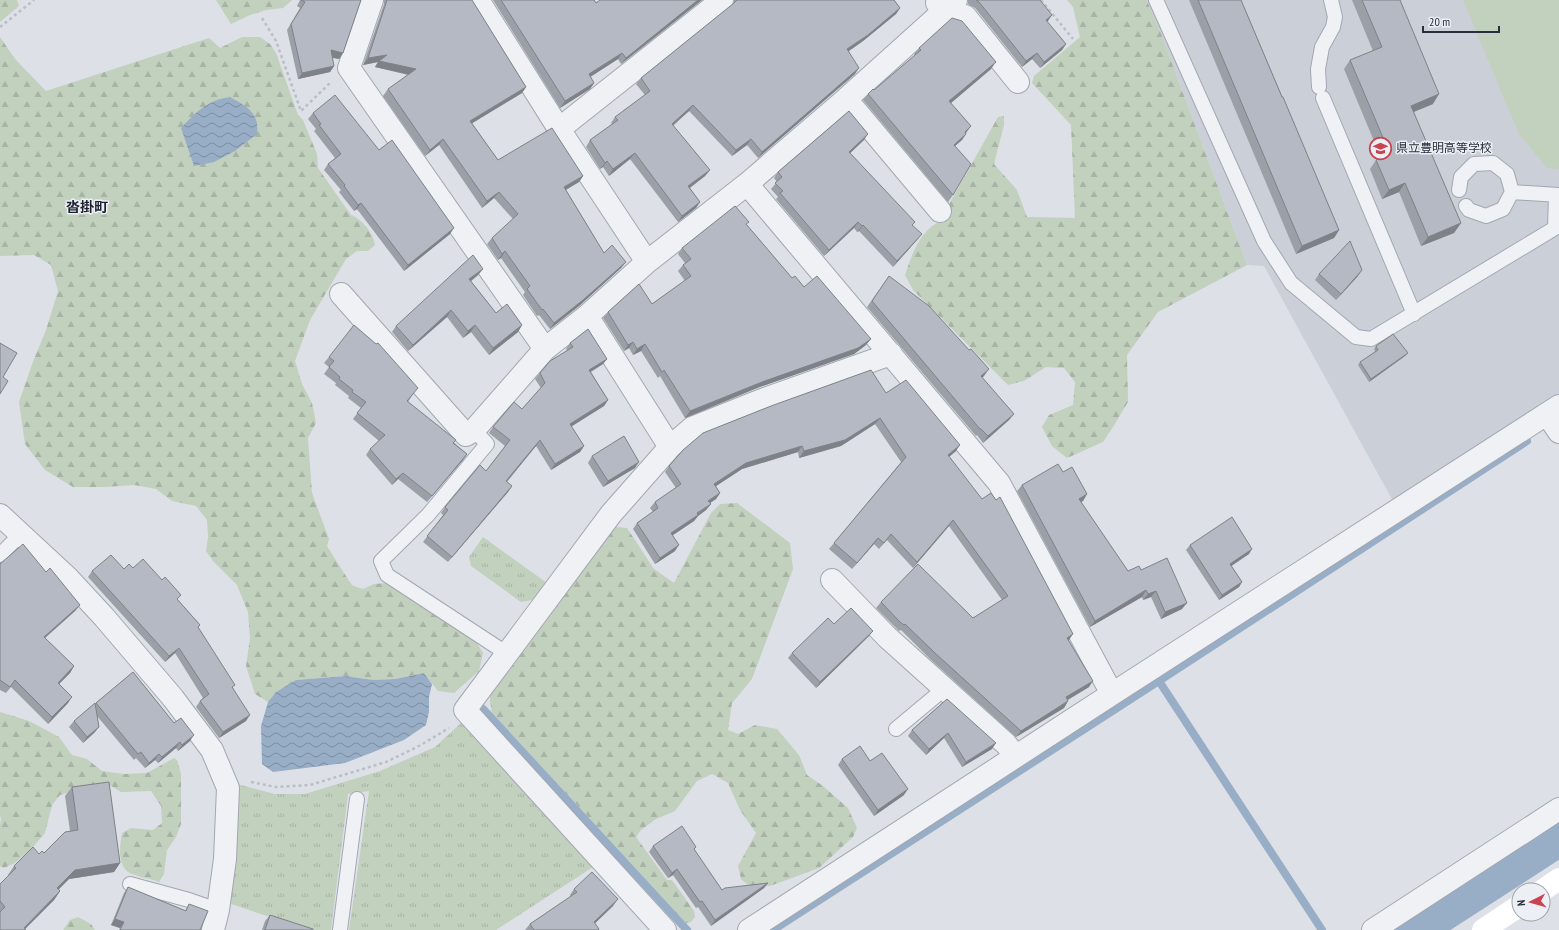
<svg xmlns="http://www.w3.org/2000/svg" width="1559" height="930" font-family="'PT Sans Narrow','Noto Sans JP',sans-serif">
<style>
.built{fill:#cbcfd8}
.grass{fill:url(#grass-tufts)}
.forest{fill:url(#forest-firs)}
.pitch{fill:#c2d0be}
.water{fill:url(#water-waves)}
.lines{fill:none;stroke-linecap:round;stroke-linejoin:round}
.stream{stroke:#98adc6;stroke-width:8}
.river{stroke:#98adc6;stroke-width:45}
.service-casing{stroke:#a3a7b0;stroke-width:16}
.minor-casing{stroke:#a3a7b0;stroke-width:24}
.path{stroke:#bbbec5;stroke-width:2.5;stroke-dasharray:3 3;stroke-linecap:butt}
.service{stroke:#eff1f5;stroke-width:14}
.minor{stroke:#eff1f5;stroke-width:22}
.secondary{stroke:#fff;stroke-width:22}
.wall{fill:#9b9fa8}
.shaded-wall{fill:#7e8288}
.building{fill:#b4b9c3;stroke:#7e8288}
.labels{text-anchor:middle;stroke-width:3;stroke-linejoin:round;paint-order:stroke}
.poi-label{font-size:12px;fill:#272e3c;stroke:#eceff4;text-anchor:start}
.quarter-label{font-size:14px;font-weight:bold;fill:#191f2d;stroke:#eceff4}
</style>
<defs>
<pattern id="grass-tufts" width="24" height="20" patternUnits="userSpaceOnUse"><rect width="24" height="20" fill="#c2d0be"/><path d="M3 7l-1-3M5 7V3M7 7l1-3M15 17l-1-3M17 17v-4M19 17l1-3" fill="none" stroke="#a7b3a4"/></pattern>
<pattern id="forest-firs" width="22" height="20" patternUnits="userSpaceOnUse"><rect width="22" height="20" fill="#c2d0be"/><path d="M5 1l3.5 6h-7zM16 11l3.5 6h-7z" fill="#a7b3a4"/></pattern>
<pattern id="water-waves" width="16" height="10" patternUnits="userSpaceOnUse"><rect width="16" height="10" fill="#98adc6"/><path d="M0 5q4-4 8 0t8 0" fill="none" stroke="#7c8da2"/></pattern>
</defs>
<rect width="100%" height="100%" fill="#dde0e6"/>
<path class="built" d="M1146 0H1559V395L1394 503 1264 266 1247 265 1160 31Z"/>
<path class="grass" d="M483 537 547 583 532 600 521 602 471 566 469 557Z
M461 723 468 724 593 867 496 930H349L369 791 348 794 331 930H309L231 904 233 851V783L275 794H305L380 771 435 747Z"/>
<path class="forest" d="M0 0H17L19 6 0 22Z
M216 0H292L283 8 266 10 250 15 231 24Z
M1067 0H1146L1147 1 1160 31 1247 265 1158 312 1127 355 1128 402 1113 427 1103 442 1067 458 1052 446 1042 427 1049 415 1073 405 1075 382 1064 368 1046 367 1024 381 1008 385 913 290 905 275C912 255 919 232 939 222L998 117 1004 116V125L994 164 1017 190 1027 217 1075 218 1071 125 1032 83 1034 76 1080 37 1073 7Z
M0 37 15 59 46 91 209 38 220 48 242 37H260L270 44 276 53 298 115 303 120 317 154 318 168 351 215C362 219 373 233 375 245L368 251H357L346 259 310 320 295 361 302 384 312 403 316 423 308 438 312 493 329 539 327 546 349 581 353 586 363 589 374 584 386 583 475 640 483 653 479 671 454 693 438 691 424 673 395 679 373 680 345 676 296 680 276 692 268 702 255 694 246 666 250 638 248 612 237 585 213 561 206 551 208 537 207 520 196 506 172 501 156 489 134 485 105 487H73L45 470 25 444 19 402 34 359 46 330 58 291 51 265 34 255 0 256Z
M737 503 790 543 793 569 752 679 732 703 728 730 738 734 755 725 777 729 799 755 807 775 823 786 848 808 857 828 853 837 819 868 770 886 748 885 741 879 738 866 756 833 740 810 728 783 712 774 697 781 675 811 656 819 641 830 636 837 667 880H672L694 911 695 917 691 922 686 923 492 713 490 701V683L608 531 616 527 627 528 654 569 674 583 711 513 720 504Z
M0 712 29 721 59 737 72 755 87 759 102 771 124 774 147 773 174 758 177 760 181 774V824L176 837 167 850 164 874 159 882C152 879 134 876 128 872 117 864 120 844 122 833L131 828 153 830 162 823 161 806 151 791 121 792 111 786 96 784 60 795 52 805 45 833 33 847 15 863 4 868 0 866V825L1 819 0 815Z
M78 917 91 924 95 930H63L70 920Z"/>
<path class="pitch" d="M1463 0H1559V169L1547 168 1519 134Z"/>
<path class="water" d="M230 97C246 106 260 113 257 134L235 151 214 162 194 166 181 128C196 112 208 100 230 97Z
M424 673 432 684 429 697V712L426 725 404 740 345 763 273 772 262 764 261 726 268 702 276 692 296 680 345 676 373 680 395 679Z"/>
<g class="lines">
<path class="stream" d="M1159 681 1322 930
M483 709 687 930
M1444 907 1450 916
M773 930 1159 681 1527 441"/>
<path class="river" d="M1409 930 1559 833"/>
<defs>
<path id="service" d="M1156 0 1264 241 1291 283 1356 337 1371 339 1555 228 1556 195
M1319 87 1318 69 1322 47 1333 27 1335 17 1331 0
M1323 98 1414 314
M1459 190 1461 177 1474 164 1493 163 1507 174 1512 192 1503 209 1486 216 1469 210 1466 206
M1512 192 1559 195
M474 430 487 444 428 515 381 561 387 575 506 653
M0 555 20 535
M896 729 944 689
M130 884 189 900 218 910
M340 930 357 799"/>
<path id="minor" d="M372 0 349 68 545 349
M478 0 559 129 647 262
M937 3 943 11 965 16 1018 82
M846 99 940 211
M559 129 722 0
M747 184 999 483 1112 694
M341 294 466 435 474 430 545 349 587 316 647 262 747 184 846 99 956 0
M587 316 670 447
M1547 414 1559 432
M0 515 67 577 104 617 173 698 212 750 228 788 225 859 218 910 213 930
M832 580 887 637 1006 744 1015 756
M665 930 465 710 611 514 670 447 692 428 762 400 891 354
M749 930 1112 694 1559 406
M1373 930 1559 809"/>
</defs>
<use href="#service" class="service-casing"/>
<use href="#minor" class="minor-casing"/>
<path class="path" d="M1041 0 1073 39
M262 18 276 41 301 111 331 82
M0 27 34 0
M251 782 276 787 310 785 386 762 419 746 449 728"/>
<use href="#service" class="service"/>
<use href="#minor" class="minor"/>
<path class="secondary" d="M1543 890 1559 879
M1483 930 1519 906"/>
</g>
<path class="wall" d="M300 0H361L343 53 339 59 332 58 334 66 330 72 298 79 287 30 300 8 297 6Z
M384 0H472L526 87 522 93 472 123 498 160 583 176 579 182 566 190 604 253 626 262 621 268 579 306 550 329 539 315 537 316 523 295 525 292 501 258 498 260 487 244 492 238 513 219 494 198 482 208 439 145 425 156 383 96 388 89 408 75 375 67 378 62 363 65 384 4Z
M493 0H594L596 3 600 0H702L621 64 618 59 590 77 594 83 590 89 560 108Z
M734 0H894L900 8 896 14 863 41 849 51 855 74 758 158 747 145 732 156 689 111 673 126 710 170 705 176 690 188 700 202 696 208 678 222 630 159 609 176 603 167 600 169 586 147 590 140 612 124 611 123 615 117 645 95 636 84 641 78 734 4Z
M968 0H1040L1047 22 1066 44 1062 50 1040 68 1032 59 1022 67 975 8 968 4Z
M1189 0H1241L1339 230 1334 238 1296 254Z
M1352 0H1400L1433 104 1413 112 1461 223 1454 233 1421 246 1399 192 1382 199 1370 169 1376 160 1381 158 1344 69 1350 60 1373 51Z
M919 48 991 69 951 103 966 134 962 140 955 146 953 195 948 202 863 100 868 94 874 90 915 55 914 54Z
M313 113 379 150 450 234 404 271 357 209 354 211 339 192 341 190 324 170 328 164 335 158 314 131 316 129 308 119Z
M864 140 850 153 912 225 917 240 893 267 859 231 857 232 854 228 824 256 776 199 778 197 771 189 777 182 774 178 778 172Z
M747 225 792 278 804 287 866 345 854 354 757 388 685 418 660 376 658 378 641 351 633 355 629 348 624 351 603 318 608 312 652 304 685 281 678 271 683 265 685 263 678 254 682 248Z
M483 269 478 275 471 281 496 313 522 325 518 332 489 355 471 332 463 338 447 317 408 351 392 332 396 326Z
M1319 274 1358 276 1336 300 1315 280Z
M889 276 984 376 982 378 1014 414 1009 420 983 443 977 435 976 436 867 307Z
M570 343 607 359 603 364 591 372 608 400 604 406 571 426 584 446 580 452 551 470 536 446 507 482 512 486 508 492 448 562 423 542 443 515 441 513 445 507 486 471 505 446 489 433 493 427 522 409 541 388 535 379 540 373 567 350 566 349Z
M1376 346 1405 356 1369 382 1358 365 1360 362 1375 352 1374 349Z
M329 357 413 394 408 402 467 454 463 460 427 502 398 479 392 485 366 455 370 449 379 441 353 419 361 408 348 398 349 396 335 385 336 383 324 374 329 367 324 363Z
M886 393 956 451 949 457 1069 640 1068 641 1089 687 1068 700V701L1064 708 1016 737 930 659 901 630 899 631 876 608 881 602 973 618 1002 600 949 526 913 568 887 540 879 549 874 544 852 569 829 549 834 543 901 462 875 424 841 446 799 458 798 452 742 469 716 486 720 493 716 499 710 503 711 504 706 510 698 516 694 521 673 535 675 551 655 564 633 529 637 523 653 512 650 508 655 502 676 488 665 472 669 466Z
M592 456 635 468 603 487 588 463Z
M1063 472 1087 494 1083 501 1080 502 1128 571 1141 570 1182 609 1161 619 1151 597 1143 600 1142 597 1090 627 1017 491 1022 485Z
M1190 545 1249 554 1231 565 1242 582 1239 587 1219 600 1186 550Z
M0 564 46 572 80 605 75 611 45 638 74 666 70 673 59 684 68 703 48 724 11 687 6 693 0 690Z
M133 568 178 600 200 625 198 627 233 688 246 721 219 738 196 707 200 701 203 698 175 653 165 662 88 577 92 571Z
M834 624 869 636 816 688 788 658 792 653Z
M133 672 174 723 190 741 178 751 176 748 158 763 155 760 145 768 136 758 134 760 97 716 99 727 94 733 83 743 69 727 74 721Z
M947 699 992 749 962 767 944 738 926 755 908 736 912 730Z
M842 759 870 761 904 795 874 816 838 765Z
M72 787 120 863 114 872 69 879 59 889 60 891 54 900 25 929 0 930V884L9 876 8 875 14 866 39 854 44 853 70 831 65 796Z
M653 846 696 847 694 850 722 890 768 883 764 888 711 926 698 907 696 908 673 875 668 878 649 852Z
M128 887 185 911 189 904 200 930H119L120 928 111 925 124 893Z
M574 889 613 906 595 923 598 930H525L530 924 571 897 570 895Z
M270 915 313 930H262L265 921Z"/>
<path class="shaded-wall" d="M698 0H702L621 64 626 58Z
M900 8 896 14 863 41 843 55 847 49Z
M1052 15 1048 21 1042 26 1046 20Z
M1066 44 1062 50 1040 68 1044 62Z
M331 50 343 53 339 59 326 56Z
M622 53 618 59 584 81 589 74Z
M1037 53 1032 59 1022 67 1026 61Z
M387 55 416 69 411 75 375 67 378 62 363 65 368 58Z
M996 62 991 69 945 108 949 101Z
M334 66 330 72 298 79 302 73Z
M859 68 855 74 758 158 762 152Z
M594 83 590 89 560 108 565 101Z
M526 87 522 93 466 127 470 121Z
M1439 94 1433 104 1404 116 1411 106Z
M693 105 689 111 667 130 672 124Z
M971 126 966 133 960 138 965 132Z
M868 134 864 140 845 158 849 152Z
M966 134 962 140 949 151 954 145Z
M443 139 439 145 425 156 430 150Z
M751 139 747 145 732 156 736 150Z
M635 153 630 159 609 176 613 169Z
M607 161 603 167 600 169 605 163Z
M710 170 705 176 684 192 688 186Z
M583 176 579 182 560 193 564 187Z
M1405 183 1399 192 1382 199 1389 190Z
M499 192 494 198 482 208 487 201Z
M700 202 696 208 678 222 682 216Z
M361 203 357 209 354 211 358 205Z
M858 222 854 228 824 256 829 250Z
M1461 223 1454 233 1421 246 1428 237Z
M863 225 859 231 857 232 862 226Z
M454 228 450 234 404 271 408 265Z
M1339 230 1334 238 1296 254 1302 246Z
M922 234 917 240 893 267 897 261Z
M505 251 501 258 498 260 502 254Z
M626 262 621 268 579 306 550 329 554 323Z
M483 269 478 275 465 286 469 279Z
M1362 270 1358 276 1336 300 1341 294Z
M451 310 447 317 408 351 413 345Z
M475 325 471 332 463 338 468 331Z
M522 325 518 332 489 355 493 348Z
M871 339 866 345 854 354 757 388 685 418 690 411Z
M633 342 629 348 624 351 628 345Z
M645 344 641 351 633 355 637 349Z
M1408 353 1405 356 1369 382 1371 379Z
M607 359 603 364 585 375 589 370Z
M989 369 984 376 976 383 981 376Z
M608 400 604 406 566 430 570 424Z
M1014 414 1009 420 983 443 988 436Z
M880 418 875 424 841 446 799 458 804 451Z
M540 440 536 446 502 487 506 481Z
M960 445 956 451 944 461 948 455Z
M584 446 580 452 551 470 555 464Z
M802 446 798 452 742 469 710 490 714 484 746 463Z
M467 454 463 460 427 502Z
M639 462 635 468 603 487 608 481Z
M403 473 398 479 392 485 396 479Z
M512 486 508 492 448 562 452 557Z
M720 493 716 499 704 507 708 501Z
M1087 494 1083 501 1074 505 1079 499Z
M711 504 706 510 698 516 694 521 667 539 671 533Z
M953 520 949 526 913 568 917 562Z
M878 538 874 544 852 569 857 563Z
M679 545 675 551 655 564 660 558Z
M1252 549 1249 554 1227 569 1230 564Z
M1242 582 1239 587 1219 600 1222 595Z
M1146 590 1142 597 1090 627 1095 621Z
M1156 591 1151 597 1143 600 1148 594Z
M1187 603 1182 609 1161 619 1165 612Z
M80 605 75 611 39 643 44 637Z
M873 631 869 636 816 688 820 682Z
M1073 634 1069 640 1062 644 1067 638Z
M179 648 175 653 165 662 169 656Z
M74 666 70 673 54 689 58 683Z
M1093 681 1089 687 1062 703 1066 697Z
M72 697 68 703 48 724 52 717Z
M1068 701 1064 708 1016 737 1021 731Z
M250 715 246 721 219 738 223 732Z
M99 727 94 733 83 743 87 737Z
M948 733 944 738 926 755 929 749Z
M194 735 190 741 178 751 182 745Z
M180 742 176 748 158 763 162 757Z
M996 743 992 749 962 767 966 762Z
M159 754 155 760 145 768 149 763Z
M908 789 904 795 874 816 878 810Z
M120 863 114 872 69 879 51 897 57 888 75 870Z
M677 869 673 875 668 878 672 873Z
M768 883 764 888 711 926 715 920Z
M60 891 54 900 24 930V928Z
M618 899 613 906 590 928 594 922Z
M115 919 124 922 120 928 111 925Z"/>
<path class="building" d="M301 0H361L343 53 331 50 334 66 302 73 291 24 305 2Z
M387 0H472L526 87 470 121 498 160 552 128 583 176 564 187 604 253 612 245 626 262 583 300 554 323 543 309 542 310 527 289 530 286 505 251 502 254 492 238 518 214 499 192 487 201 443 139 430 150 388 89 416 69 379 61 387 55 368 58Z
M501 0H594L596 3 600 0H698L626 58 622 53 589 74 594 83 565 101Z
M737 0H894L900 8 868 35 847 49 859 68 762 152 751 139 736 150 693 105 672 124 710 170 688 186 700 202 682 216 635 153 613 169 607 161 605 163 590 140 618 120 615 117 650 91 641 78 734 3Z
M976 0H1040L1052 15 1046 20 1066 44 1044 62 1037 53 1026 61 979 2Z
M1198 0H1241L1282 97H1283L1339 230 1302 246Z
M1362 0H1400L1439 94 1411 106 1461 223 1428 237 1405 183 1389 190 1376 160 1390 154 1350 60 1382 47Z
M952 18 962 21 996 62 949 101 971 126 965 132 966 134 954 145 971 164 953 195 868 94 873 89 874 90 921 50 919 48Z
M335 95 379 150 392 140 454 228 408 265 361 203 358 205 344 186 345 185 328 164 341 154 319 125 321 124 313 113Z
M849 111 868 134 849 152 915 222 912 225 922 234 897 261 863 225 862 226 858 222 829 250 780 193 783 191 775 183 782 177 778 172Z
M735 206 749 222 746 224 792 278 795 276 804 287 817 276 871 339 858 348 762 382 690 411 664 370 662 372 645 344 637 349 633 342 628 345 608 312 639 284 652 304 691 276 683 265 691 259 682 248Z
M1350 241 1362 270 1341 294 1319 274Z
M473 255 483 269 469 279 496 313 507 304 522 325 493 348 475 325 468 331 451 310 413 345 396 326Z
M889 276 929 306 969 350 971 349 989 369 981 376 1014 414 988 436 981 429H980L872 301Z
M354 325 376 344 378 343 418 388 407 401 456 440 453 443 467 454 432 496 403 473 396 479 370 449 385 435 357 413 366 402 352 392 353 390 339 379 340 377 329 367 334 361 329 357Z
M588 329 607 359 589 370 608 400 570 424 584 446 555 464 540 440 506 481 512 486 452 557 427 536 448 510 445 507 480 465 486 471 510 440 493 427 514 402 522 409 545 383 540 373 550 361 573 347 570 343Z
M1393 334 1408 353 1371 379 1360 362 1378 350 1376 346Z
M0 343 17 353 3 377 8 381 0 394Z
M871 370 886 393 906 380 960 445 948 455 982 499 991 493 996 500 1000 497 1073 634 1067 638 1093 681 1066 697 1068 701 1021 731 935 653 905 624 904 625 900 622 881 602 918 564 973 618 1008 596 953 520 917 562 891 534 884 543 878 538 857 563 834 543 906 457 880 418 845 440 804 451 802 446 746 463 714 484 720 493 708 501 711 504 697 513 698 515 671 533 679 545 660 558 637 523 658 508 655 502 681 484 669 466 683 450 703 433 771 406Z
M624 436 639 462 608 481 592 456Z
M1058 464 1063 472 1072 467 1087 494 1079 499 1128 571 1139 566 1141 570 1167 558 1187 603 1165 612 1156 591 1148 594 1146 590 1095 621 1022 485Z
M1232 517 1252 549 1230 564 1242 582 1222 595 1190 545Z
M23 544 46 572 50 568 80 605 44 637 74 666 58 683 72 697 52 717 15 680 10 687 0 680V564Z
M111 555 124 569 129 564 133 568 143 559 162 580 165 577 181 595 177 599 200 625 198 627 235 685 232 687 250 715 223 732 200 701 209 694 179 648 169 656 92 571Z
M851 608 873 631 820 682 792 653 828 618 834 624Z
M133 672 174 723 181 718 194 735 182 745 180 742 162 757 159 754 149 763 141 752 138 754 96 703Z
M947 699 996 743 966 762 948 733 929 749 912 730Z
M95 703 99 727 87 737 74 721Z
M860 746 870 761 882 753 908 789 878 810 842 759Z
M109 782 120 863 75 870 57 888 60 891 24 928 26 930H0V912L5 907 0 901V884L16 868 14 866 33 847 39 854 42 851 44 853 65 832 78 830 72 787Z
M682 826 696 847 694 849 722 890 725 888 768 883 715 920 702 901 700 902 677 869 672 873 653 846Z
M592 872 618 899 594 922 599 929 598 930H534L530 924 577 892 574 889Z
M128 887 186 911 189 904 208 911 200 930H120L124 922 115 919Z
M270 915 313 929V930H265Z"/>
<defs>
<symbol id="school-ring" viewBox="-11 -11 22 22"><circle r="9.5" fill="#eceff4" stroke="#c94453" stroke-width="1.5"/><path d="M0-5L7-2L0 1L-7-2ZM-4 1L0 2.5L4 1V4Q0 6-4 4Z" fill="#c94453"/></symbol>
</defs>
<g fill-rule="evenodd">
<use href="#school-ring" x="1368" y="136" width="25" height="25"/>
</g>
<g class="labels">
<g class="poi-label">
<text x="1396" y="152">県立豊明高等学校</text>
</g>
<g class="quarter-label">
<text x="87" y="212">沓掛町</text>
</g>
</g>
<g transform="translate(1531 902) rotate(264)"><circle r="19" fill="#eceff4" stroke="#9da2aa"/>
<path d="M0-3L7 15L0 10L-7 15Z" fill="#c94453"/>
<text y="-6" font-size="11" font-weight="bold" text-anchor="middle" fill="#272e3c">N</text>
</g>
<path d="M1423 26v6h76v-6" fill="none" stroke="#272e3c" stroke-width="2"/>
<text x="1429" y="26" font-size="12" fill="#272e3c" stroke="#eceff4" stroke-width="3" paint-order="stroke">20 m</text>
</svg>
